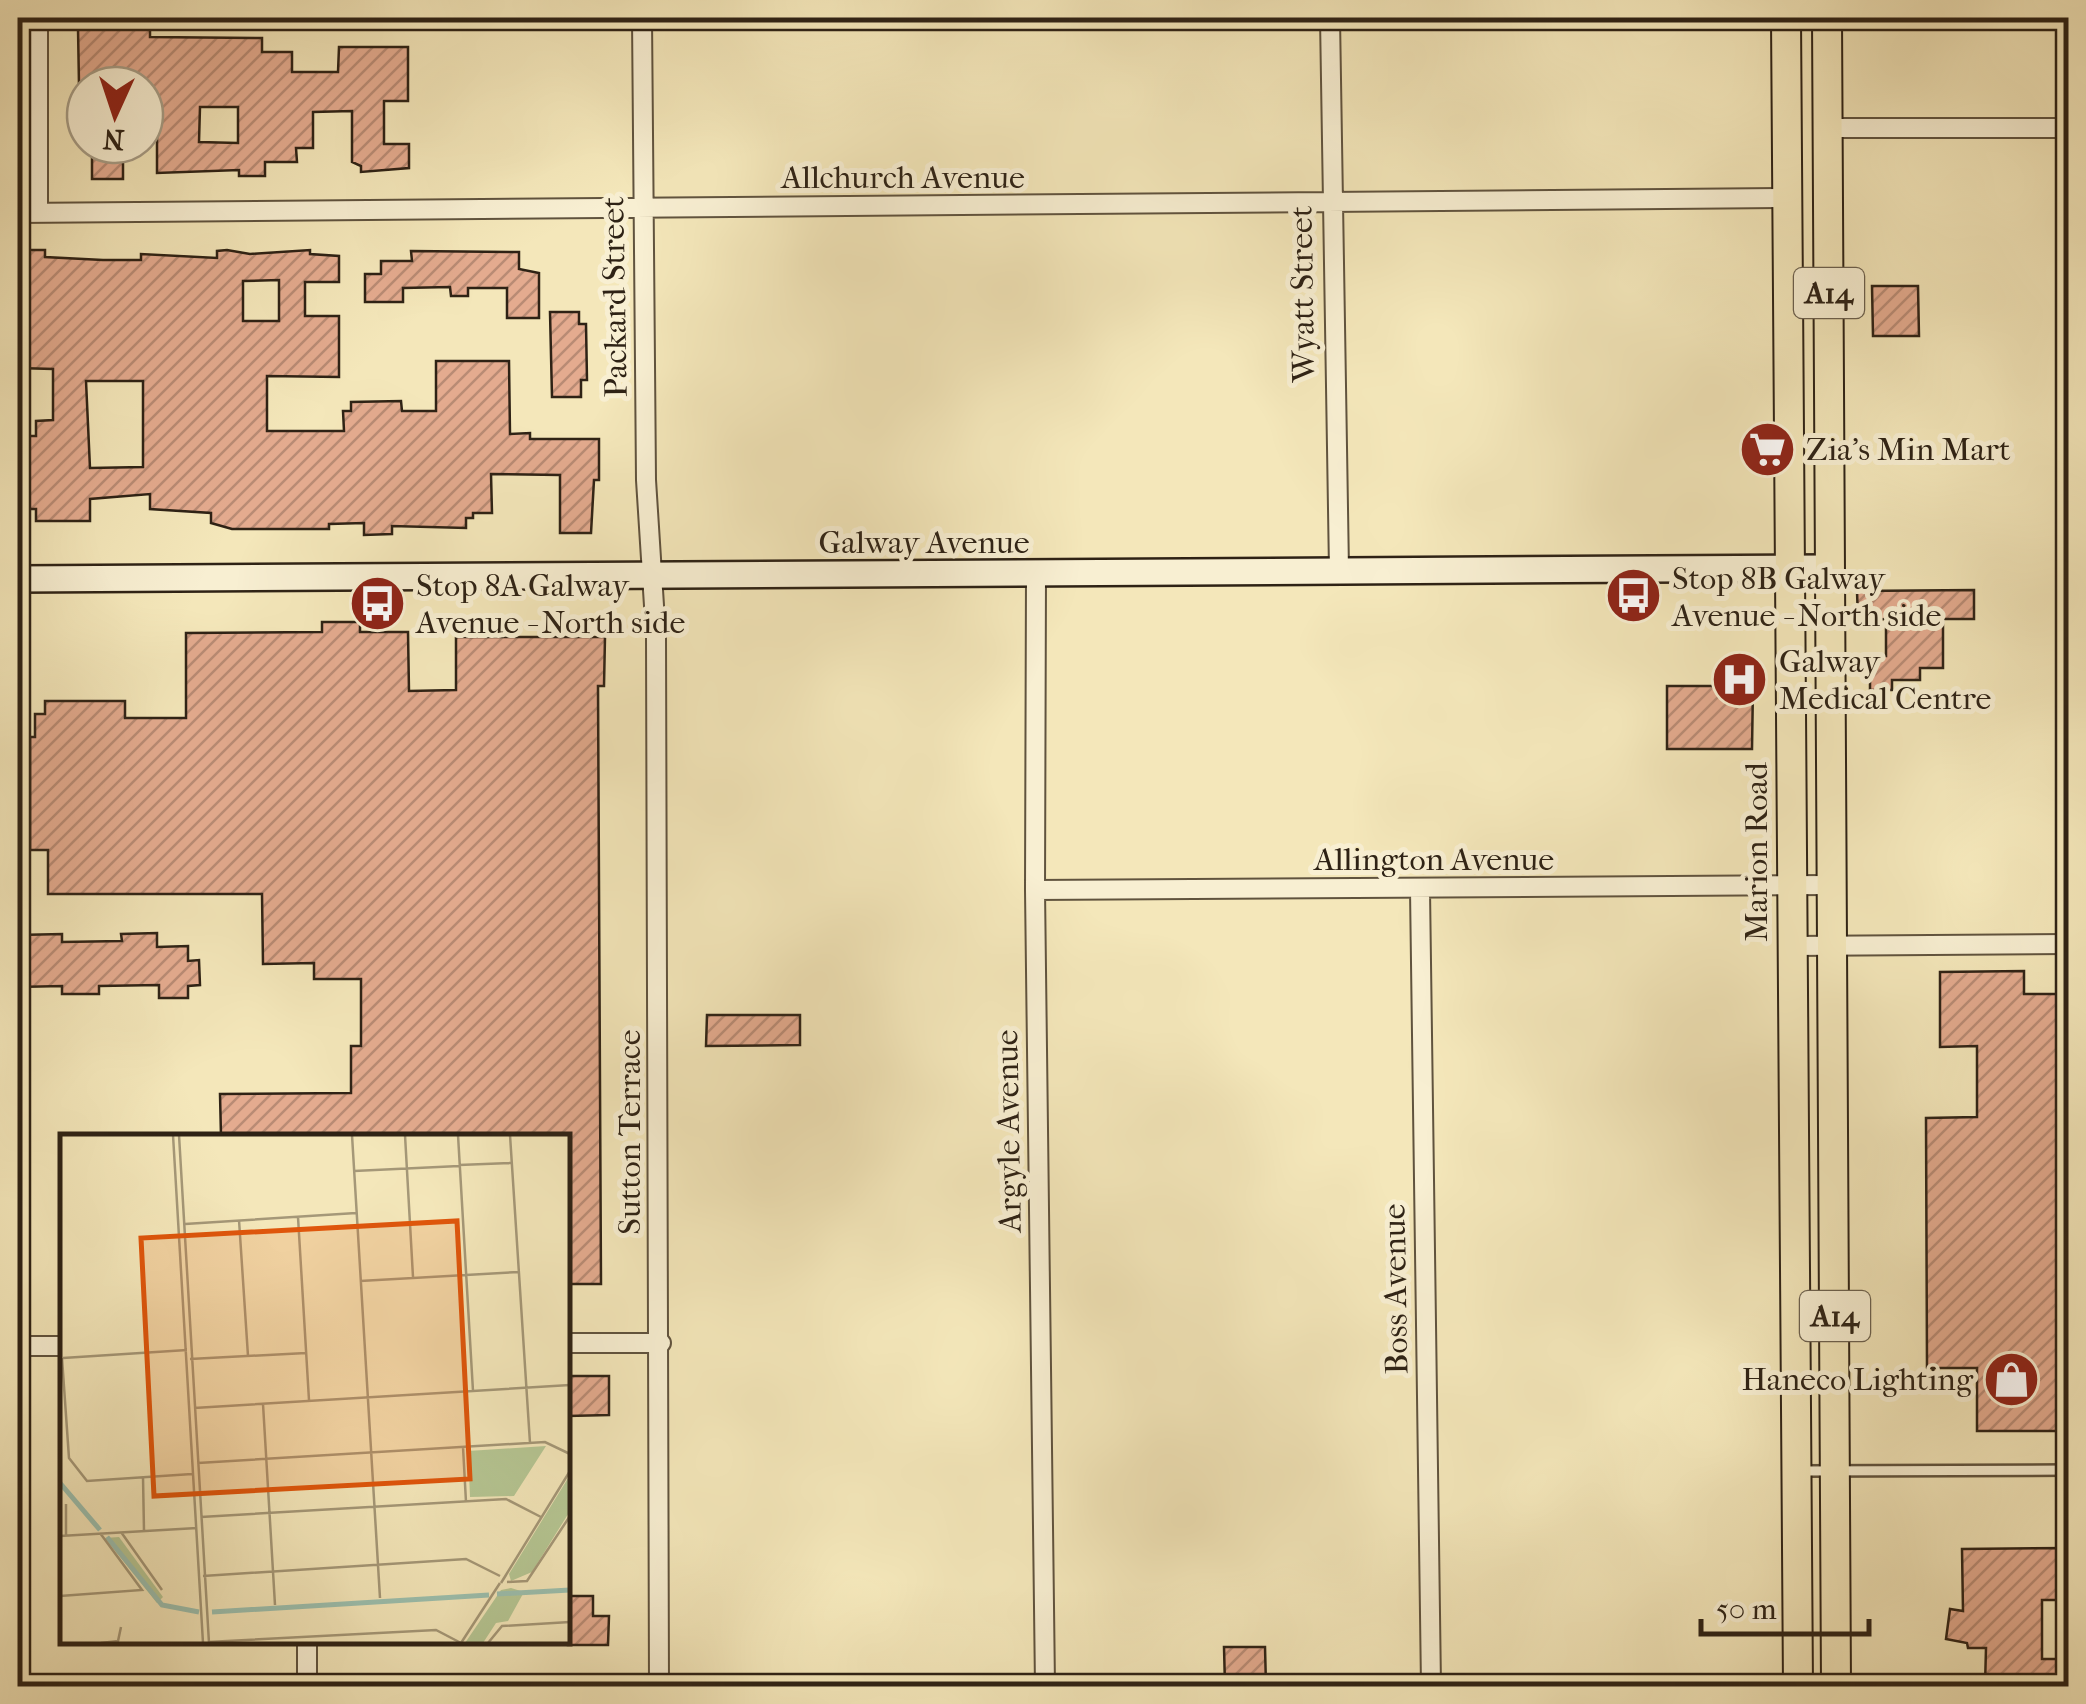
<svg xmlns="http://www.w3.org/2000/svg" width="2086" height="1704" font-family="'IM FELL French Canon',serif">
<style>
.building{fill:url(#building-hatch);stroke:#2e2215;stroke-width:2.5;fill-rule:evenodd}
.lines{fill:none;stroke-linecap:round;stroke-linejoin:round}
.lane-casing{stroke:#60533e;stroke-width:14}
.street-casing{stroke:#60533e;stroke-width:22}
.secondary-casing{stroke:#2e2215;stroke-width:30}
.primary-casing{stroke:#2e2215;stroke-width:32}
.lane{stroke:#f8efd2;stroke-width:9}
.street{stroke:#f8efd2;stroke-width:18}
.secondary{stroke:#f8efd2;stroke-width:25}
.primary{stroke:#f4e7ba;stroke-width:28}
.labels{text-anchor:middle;stroke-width:10;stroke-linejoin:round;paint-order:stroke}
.shield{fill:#f8efd2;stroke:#6b604e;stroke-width:2.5}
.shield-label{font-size:30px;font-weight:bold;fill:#2e2215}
.street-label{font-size:32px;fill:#2e2215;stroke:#f8efd2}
.poi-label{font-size:32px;fill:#2e2215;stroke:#f8efd2;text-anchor:start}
.inset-river{fill:none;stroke:#9cc0af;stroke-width:5}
.inset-road{fill:none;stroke:#a59878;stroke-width:2.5}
.view{fill:#df560c;fill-opacity:0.15;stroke:#df560c;stroke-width:5}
.inset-edge{fill:none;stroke:#2e2215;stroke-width:5}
</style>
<defs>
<pattern id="building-hatch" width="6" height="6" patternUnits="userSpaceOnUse" patternTransform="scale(2.5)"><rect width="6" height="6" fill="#e4ab8f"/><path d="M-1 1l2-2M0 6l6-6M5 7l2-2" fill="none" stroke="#b98b74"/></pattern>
</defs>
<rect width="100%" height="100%" fill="#f4e7ba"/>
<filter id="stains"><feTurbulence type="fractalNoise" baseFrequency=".002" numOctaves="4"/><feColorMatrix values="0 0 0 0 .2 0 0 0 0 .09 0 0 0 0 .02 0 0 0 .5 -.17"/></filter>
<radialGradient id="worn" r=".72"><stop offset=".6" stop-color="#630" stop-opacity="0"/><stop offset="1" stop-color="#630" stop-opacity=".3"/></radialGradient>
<path class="building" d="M150 26V37L262 38V52H292V72H338L339 47H408V101H384V144H409V168L361 172V166L352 162V111L313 112V148H296L297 162H265V176H239V170L157 173V124H145V85H79L78 28ZM200 107H238V143L199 142Z
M92 145H123V179H92Z
M18 250H45V257L103 260H141V254L217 258V251L227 250 250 254 310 250V254L339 256V282H305V316H339V377L267 376V431H344L343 411H351V402L401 401 402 411H436V361H509L510 434 530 433V439H599V480H594L591 533H560V475L491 474 492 513H473V518H466V528L392 526V534L364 535V523L329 524V529H232L211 523V513L150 509V494L90 499V521H36V509H18L21 436H36V421L53 420V369L18 368ZM279 280V321H243V281ZM86 381H143V467L90 468Z
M411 251 519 252V269L539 273V318H507V288H468V296H451L450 287 403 288V302H365V274H381V261H412Z
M1872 286H1918L1919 336H1873Z
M550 312H579V324H586L587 380H581V397H552Z
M1974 590V619H1943V668H1920V680H1892V690H1870V656H1886V619L1858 620 1857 591Z
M322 622H360V632H408L409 691 456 690V637H605L604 686H598L601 1284H568V1136H221L220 1094 351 1093V1046H361V979H314V963L263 964 262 894H48V850H30V737H35V714H45V701H125V718H186V633L322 632Z
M1667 686H1753L1752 749H1667Z
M157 933V947L188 946V961L199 960 200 985 188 986V998H159V985L99 986V994H62V986L18 987V935L62 934V942L122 941 121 934Z
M2024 971V994H2068V1431H1977V1368H1927L1926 1118 1977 1117V1046L1940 1047V972Z
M707 1015H800V1045L706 1046Z
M568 1376H609V1415L568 1416Z
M2068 1548V1600H2042V1659H2068V1686H1985L1986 1648H1968L1967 1643 1946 1639 1950 1609 1963 1611 1962 1549Z
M568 1596H593V1616H609L608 1645H568Z
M1224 1647H1265L1266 1686H1225Z"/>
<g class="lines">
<defs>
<path id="lane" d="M1799 1471 2068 1470"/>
<path id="street" d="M642 18 646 480 656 637 659 1686
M1330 18 1339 570
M1827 128H2068
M38 212V18
M18 213 1789 198
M1036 575 1035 890 1045 1686
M1035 890 1833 885
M1420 890 1431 1686
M1792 946 2068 944
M568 1343H661
M18 1346H62
M307 1642V1686"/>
<path id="secondary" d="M18 579 1830 568"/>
<path id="primary" d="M1786 18 1798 1686
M1827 18 1836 1686"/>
</defs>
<use href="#lane" class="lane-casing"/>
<use href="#street" class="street-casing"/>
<use href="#secondary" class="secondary-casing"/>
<use href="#primary" class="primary-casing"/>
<use href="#lane" class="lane"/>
<use href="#street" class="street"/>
<use href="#secondary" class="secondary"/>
<use href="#primary" class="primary"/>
</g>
<defs>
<symbol id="supermarket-disc" viewBox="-11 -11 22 22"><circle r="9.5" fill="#8f2418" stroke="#f8efd2"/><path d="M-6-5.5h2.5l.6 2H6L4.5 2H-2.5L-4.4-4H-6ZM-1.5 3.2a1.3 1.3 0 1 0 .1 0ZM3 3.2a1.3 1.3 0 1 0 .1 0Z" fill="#fff"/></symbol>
<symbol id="bus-disc" viewBox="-11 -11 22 22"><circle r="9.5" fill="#8f2418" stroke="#f8efd2"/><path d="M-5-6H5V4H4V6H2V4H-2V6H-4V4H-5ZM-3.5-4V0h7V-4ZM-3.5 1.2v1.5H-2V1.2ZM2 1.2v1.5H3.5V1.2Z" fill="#fff"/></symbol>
<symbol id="hospital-disc" viewBox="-11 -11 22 22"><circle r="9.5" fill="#8f2418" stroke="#f8efd2"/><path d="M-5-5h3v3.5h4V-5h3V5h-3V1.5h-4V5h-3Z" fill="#fff"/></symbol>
<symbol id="shop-disc" viewBox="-11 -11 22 22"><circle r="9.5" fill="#8f2418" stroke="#f8efd2"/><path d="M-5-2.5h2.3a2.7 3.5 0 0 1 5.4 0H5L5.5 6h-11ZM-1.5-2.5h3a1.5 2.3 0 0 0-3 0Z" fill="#fff"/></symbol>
</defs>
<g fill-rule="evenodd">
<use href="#supermarket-disc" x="1736" y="418" width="63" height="63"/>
<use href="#bus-disc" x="1602" y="564" width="63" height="63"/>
<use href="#bus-disc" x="346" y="572" width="63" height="63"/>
<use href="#hospital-disc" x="1708" y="648" width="63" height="63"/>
<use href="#shop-disc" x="1980" y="1348" width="63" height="63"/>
</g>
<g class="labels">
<g class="shield">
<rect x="1794" y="268" width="70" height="50" rx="8"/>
<rect x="1800" y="1291" width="70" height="50" rx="8"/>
</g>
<g class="shield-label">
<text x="1829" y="303">A14</text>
<text x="1835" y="1326">A14</text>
</g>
<g class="street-label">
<text x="903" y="188">Allchurch Avenue</text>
<text transform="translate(1302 294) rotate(-91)" y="11">Wyatt Street</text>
<text transform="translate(614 297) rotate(-91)" y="11">Packard Street</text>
<text x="924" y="553">Galway Avenue</text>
<text transform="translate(1756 852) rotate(-90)" y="11">Marion Road</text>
<text x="1434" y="870">Allington Avenue</text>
<text transform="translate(1008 1131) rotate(-91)" y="11">Argyle Avenue</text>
<text transform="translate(629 1132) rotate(-90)" y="11">Sutton Terrace</text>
<text transform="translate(1395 1289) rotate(-91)" y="11">Boss Avenue</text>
</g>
<g class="poi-label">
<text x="1806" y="460">Zia's Min Mart</text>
<text x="1672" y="589">Stop 8B Galway<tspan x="1672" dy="37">Avenue - North side</tspan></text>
<text x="416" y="596">Stop 8A Galway<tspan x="416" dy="37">Avenue - North side</tspan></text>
<text x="1779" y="672">Galway<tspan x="1779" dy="37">Medical Centre</tspan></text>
<text x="1973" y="1390" text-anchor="end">Haneco Lighting</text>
</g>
</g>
<g transform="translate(60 1134)">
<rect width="510" height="510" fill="#f4e7ba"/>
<path d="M59 403 103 463 97 469 45 404Z" fill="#b6c794"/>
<path d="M486 312 454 362 410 363 408 317ZM510 341V377L472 438 451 447 449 440ZM451 454 464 458 448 487 436 489 423 509H405L441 456Z" fill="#b6c794"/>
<path class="inset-river" d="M0 349 40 396M47 403 102 471 139 478M437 460 510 456M152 478 429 461"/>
<path class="inset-road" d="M113 1 143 509M119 1 149 509M292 1 320 464M345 1 353 143M398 1 413 257M450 1 470 309M399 31 451 29M294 37 399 32M238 83 249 266M179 86 188 222M125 90 296 79M300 147 459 138M2 224 9 324 27 347 132 340M3 224 127 216M130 225 246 219M203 270 215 471M134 274 510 251M403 313 406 368M138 329 485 308 510 320M83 343 84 397M6 370V402M141 383 446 365 481 383M61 398 102 456M0 402 137 394M446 441 441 449 510 337M143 442 406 425 440 442M447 448 467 447 510 382M0 462 82 456 40 399M148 508 376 496 401 509M41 509 58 507 61 493M401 509 440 449M428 509 442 492 510 488"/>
<path class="view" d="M397 87 410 345 94 362 81 104Z"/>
<rect width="510" height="510" class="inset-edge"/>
</g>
<rect width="2086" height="1704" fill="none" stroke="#f4e7ba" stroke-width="60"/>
<rect x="20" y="20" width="2046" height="1664" fill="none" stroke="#2e2215" stroke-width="5"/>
<rect x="30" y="30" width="2026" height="1644" fill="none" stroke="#2e2215" stroke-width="2.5"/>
<g transform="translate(115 115) rotate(183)"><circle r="48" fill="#f8efd2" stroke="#a79d86" stroke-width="2.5"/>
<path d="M0-8L18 38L0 25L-18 38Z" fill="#8f2418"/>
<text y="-15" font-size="28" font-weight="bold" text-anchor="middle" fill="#2e2215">N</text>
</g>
<path d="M1701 1619v15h168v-15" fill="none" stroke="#2e2215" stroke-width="5"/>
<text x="1716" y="1619" font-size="30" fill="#2e2215" stroke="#f8efd2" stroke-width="8" paint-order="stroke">50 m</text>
<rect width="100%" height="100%" filter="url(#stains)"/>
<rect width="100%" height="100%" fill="url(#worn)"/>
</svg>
